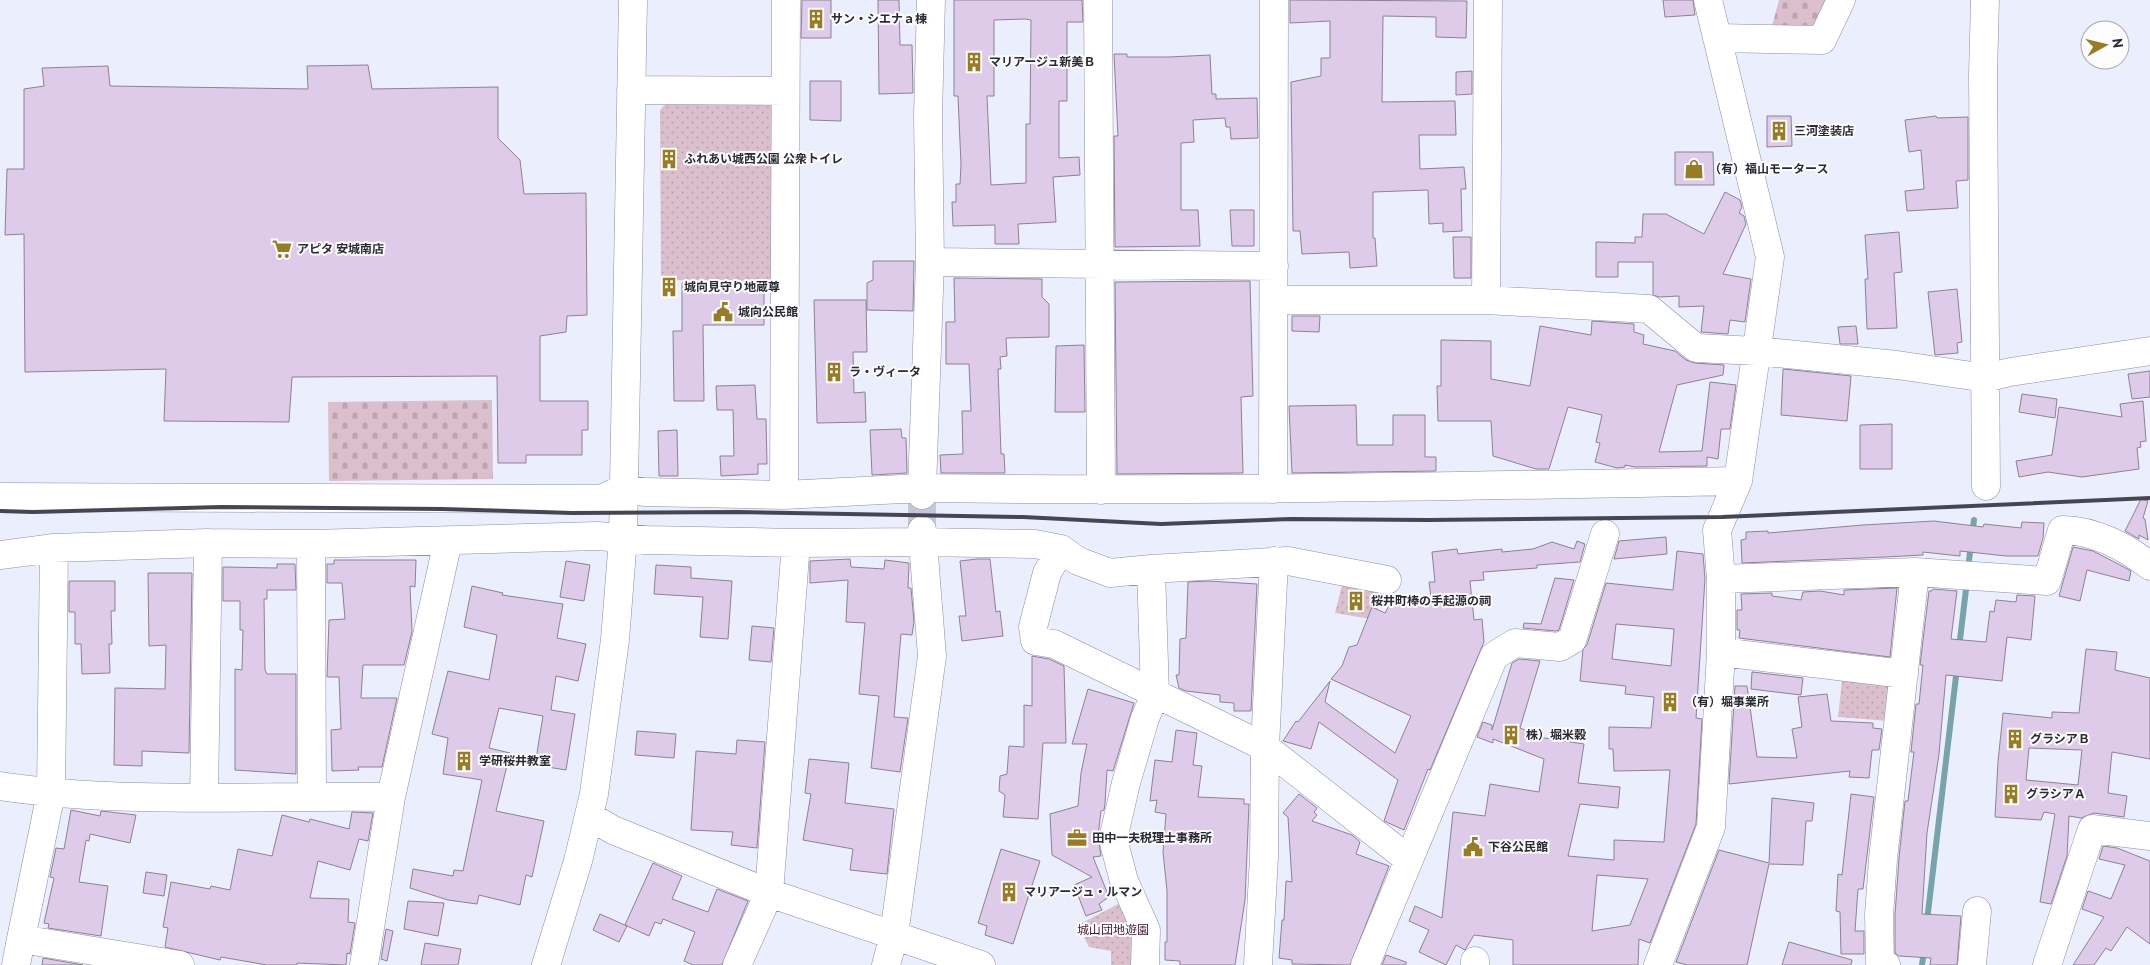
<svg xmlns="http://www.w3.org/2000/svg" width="2150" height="965" font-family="'PT Sans','Noto Sans JP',sans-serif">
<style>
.green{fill:url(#green-dots)}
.cemetery{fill:url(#cemetery-stones)}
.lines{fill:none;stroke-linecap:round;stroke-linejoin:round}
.stream{stroke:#77a3aa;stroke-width:6}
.building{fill:#decbea;stroke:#8d8195;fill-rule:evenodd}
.minor-tunnel{stroke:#c4c7d5;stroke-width:28;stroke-dasharray:28 14;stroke-linecap:butt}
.minor-casing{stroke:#8c8fa6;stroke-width:29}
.minor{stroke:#fff;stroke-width:28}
.rail{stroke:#454651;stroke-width:4}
.labels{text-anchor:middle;stroke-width:4;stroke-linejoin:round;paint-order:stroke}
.poi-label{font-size:12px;font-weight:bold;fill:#292a34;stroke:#fcfcfc;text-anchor:start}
.park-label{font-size:12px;fill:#451832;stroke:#fcfcfc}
</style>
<defs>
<pattern id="green-dots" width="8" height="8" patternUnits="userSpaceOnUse" patternTransform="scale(1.25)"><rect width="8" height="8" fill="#dbbfcc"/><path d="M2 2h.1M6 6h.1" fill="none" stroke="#bca4b0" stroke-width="1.8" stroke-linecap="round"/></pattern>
<pattern id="cemetery-stones" width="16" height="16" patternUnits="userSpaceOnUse" patternTransform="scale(1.25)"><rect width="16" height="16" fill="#dbbfcc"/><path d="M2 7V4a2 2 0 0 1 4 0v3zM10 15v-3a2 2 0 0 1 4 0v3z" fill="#bca4b0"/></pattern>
</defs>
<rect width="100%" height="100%" fill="#ebeefd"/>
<path class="green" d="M671 98 769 102 778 111 775 281 661 280 660 110Z
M1343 581 1388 590 1371 619 1335 613Z
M1843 672 1894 687 1889 721 1838 717Z
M1126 900 1138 965H1111V951L1089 947 1078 925Z"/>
<path class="cemetery" d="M1779 0H1835L1822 30H1771Z
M492 400 493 479 329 481 328 402Z"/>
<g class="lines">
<path class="stream" d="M1972 534 1974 520
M1968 569 1971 544
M1959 648 1967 581
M1927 921 1957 668
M1922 965 1924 951"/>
</g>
<path class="building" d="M802 0H831V38H801Z
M878 0H899L900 45H912L913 93 879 94Z
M954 0H1082L1083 22H1067V101H1059V158L1079 157 1080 175 1053 177 1056 222 1018 224 1019 244H995V225L953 226 952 202H956V184H960L961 165 958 96H954ZM1025 19 1031 20 1030 124H1026V183L991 185 987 96H994V20Z
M1290 0 1467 1 1466 38 1436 37V17L1383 16 1382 102 1455 101 1456 135H1419L1420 169 1464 167 1466 189H1461L1462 231 1443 232V223L1429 224 1428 190 1373 192V238H1375L1377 266 1350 268 1349 252 1302 254 1300 231H1293L1291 82 1321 76V58H1330V21L1290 23Z
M1663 0H1693L1695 15 1665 17Z
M1114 54H1127V57H1169L1210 55 1212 94H1216V99L1257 98 1258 138 1231 139 1230 127H1226L1225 118 1193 120 1194 142 1181 143V210H1198L1200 246 1115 247 1114 136H1118Z
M368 65 372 89 498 87V138L520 160 524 194 586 193 587 315 567 316 566 332 540 336V401H588V430H582V455H526V463H498L497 376 292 377 289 422 164 421 166 369 25 372 24 234 5 235 7 169H24V89L44 86 42 68 108 66 110 86 308 89 307 66Z
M1472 71V94L1456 95V72Z
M810 81H841V121L810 120Z
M1767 116H1791L1792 146 1767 147Z
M1936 116 1937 118 1968 117V180L1956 181 1958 208 1907 211 1905 191 1924 189 1921 150 1909 152 1905 120Z
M1675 152H1713L1714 185H1675Z
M1725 192 1740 200 1742 207 1739 213 1744 216 1746 224 1723 274 1751 279 1745 322 1730 320 1728 334 1701 332 1704 306 1679 307V296L1659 297 1653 295V262H1618V277H1596V242L1635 243V237H1642L1643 214H1666L1704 234Z
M1230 210H1254V246H1232Z
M1899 232 1902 272 1894 273 1897 328 1867 329 1865 279H1868L1865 235Z
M1453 237H1471V278H1454Z
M873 261H914L913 311 867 310V283L873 280Z
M954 278 1042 279V297L1049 304V337L1006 338 1007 356 1000 357 1001 369H998L1001 454H1004L1005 473H941L940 455 963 454 962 411H971L969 364H946V322H955Z
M1250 281 1253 396 1241 397 1243 473 1117 474 1115 282Z
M682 283H764V325H703L704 401H674L673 331H682Z
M1957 289 1962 342 1957 343 1958 353 1935 355 1928 292Z
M814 300H866L867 352H853L854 393 865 392 866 422 817 423Z
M1292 316H1320L1319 332 1292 331Z
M1592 321 1634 324V332L1644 335 1643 344 1675 351 1686 360 1695 363 1724 365 1723 375 1677 385 1659 452 1702 451 1710 382 1736 385 1730 429H1721L1718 459 1707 457V466L1635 467 1625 465V467L1617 468 1595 462 1600 443 1596 442 1602 415 1568 407 1549 469H1536L1493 456 1491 421H1438L1437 386H1441V340L1491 341V379L1530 386 1540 326 1591 335Z
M1856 326 1858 344H1840L1838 327Z
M1084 345 1085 412H1055L1056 346Z
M1783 369 1851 376 1847 421 1781 415Z
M2150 371V397L2132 399 2128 374Z
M755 385 757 419H766L767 464H758V474L721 476 720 456H734L733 410H717L716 386Z
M2022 394 2057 399 2055 418 2019 412Z
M2143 401 2146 441 2140 442 2141 447 2137 448 2139 469 2082 477 2048 472 2019 477 2016 461 2052 455 2059 407 2122 417 2120 404Z
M1356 405 1357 445H1393V415H1425V457H1436V471L1292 473 1289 406Z
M1892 424V469H1860V425Z
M901 429 902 438H906L907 473 872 475 870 430Z
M677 430 678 476H659L658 431Z
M2141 499 2148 501 2143 518 2145 519 2148 540 2139 535V539L2125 531Z
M1934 521 1983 527 1984 524 2021 528 2022 522 2044 523 2043 538 2038 556H2006L1960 551V556L1923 552V555L1885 557 1742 563 1741 540 1746 539V532L1768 531V533L1863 525Z
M1666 537 1667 554 1614 559 1619 541Z
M1577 541 1585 544 1580 562 1537 565V568L1483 572 1484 580 1470 581 1474 620 1482 619 1484 642 1430 770 1428 769 1404 830 1384 821 1398 780 1319 722 1311 749 1283 741 1296 721 1298 722 1330 681 1325 702 1395 753 1411 716 1331 679 1342 666 1349 647 1357 645 1372 607 1385 613 1393 598 1431 597 1429 582H1435L1432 552 1457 549 1458 554 1502 549V552L1533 549 1552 542 1574 549Z
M2073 547 2093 551 2122 566 2131 571 2129 581 2087 570 2080 601 2059 596Z
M1677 551 1703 554 1705 579 1696 718 1702 719 1696 824 1650 943 1639 939 1638 965H1513V940L1474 935 1465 950 1456 945 1446 965 1419 952 1429 930 1409 921 1415 906 1442 918 1453 812 1485 816 1490 784 1539 792 1544 759 1493 739V743L1477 737 1483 722 1492 725V730L1512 663 1519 659 1540 661 1520 728 1527 731 1525 735 1584 744 1578 783 1620 787 1618 808 1580 804 1568 856 1614 860V840L1664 842 1670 770 1614 771 1613 749H1609V727L1651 728 1654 697 1625 694 1626 686 1580 681 1583 649 1587 645 1606 583 1673 590ZM1616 624 1674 629 1671 666 1612 659ZM1597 875 1648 879 1630 925 1592 931Z
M850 559 851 567 884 569 885 560 909 563 908 588H911L914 622 912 635 901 634 894 717 908 718 900 772 871 768 879 696 859 694 865 623 846 622 848 580 810 583V561Z
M977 559H990L996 612 1000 611 1003 636 962 641 959 616H966L960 561Z
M334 560H416L415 587 410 586 412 632 404 665H363L361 698H397L382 767H358L359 770 332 771 331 730 341 729 339 677H327L329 620 345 619 342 583H327V564H334Z
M566 561 590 565 584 601 560 597Z
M277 564H295L296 590H267V599H264L265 670 267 674H296V774L235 770V669L242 670 243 630H240V601H223V567L277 568Z
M656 565 691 567V578L732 581 728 639 700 637 703 597 654 594Z
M148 573H192L189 753 142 751V766L114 765 115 688 165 689 166 645 149 646Z
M1555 578 1574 580 1559 630 1556 631 1523 628 1524 623 1541 624Z
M69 581H115V611H111L112 644H109L110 673 82 674 81 644H75V612H69Z
M1208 581 1257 584 1251 711H1234V703L1220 702V695L1186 691 1179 688 1176 675H1179L1180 639 1186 638 1188 582Z
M472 586 503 593 502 595 563 604 557 638 586 644 578 681 556 676 551 710 575 714 566 770 535 765 543 716 499 708 489 748 510 753 496 811 544 821 532 877 526 875 520 905 479 895 477 904 448 900 410 888 413 869 453 876 454 870 463 871 482 780 443 774 448 738 432 734 448 671 489 680 497 635 464 627Z
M1897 588 1890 657 1739 638 1740 630H1737V610H1742L1741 594 1772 593V596L1801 600 1803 592 1820 591 1844 595V590Z
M1933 589 1957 591 1951 639 1986 642 1990 611 1994 612 1996 600 2016 602 2017 595 2035 596 2031 640 2007 637 2002 681 1946 675 1939 754 1927 833 1922 914 1961 916 1957 965H1930L1931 958 1899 956 1895 953V915L1899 858 1905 801H1908L1914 752H1911L1916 704H1919L1923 665H1920L1929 591H1932Z
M752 626 774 628 771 662 749 660Z
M2086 649 2117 652 2115 670 2150 678V759L2112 752 2108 793 2127 796 2124 817 2094 813 2081 818 2069 816 2067 856 2051 904 2040 902 2055 814 2044 812 2041 820 1995 817 1998 762 2003 713 2052 718V712L2079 713ZM2029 748 2082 750 2078 785 2026 780Z
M1032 656 1049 659 1064 666 1066 743H1043L1038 819 1003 817 1005 795 999 791 1000 776 1007 774 1009 746 1024 747V705L1032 706Z
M1752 672 1803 678 1801 695 1751 689Z
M1735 686H1747L1757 757 1797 758 1792 729 1802 727 1798 697 1827 694 1831 721 1873 723V728L1882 729 1879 750H1872L1869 778 1849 777 1850 771 1729 784Z
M1088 689 1134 703 1113 771 1107 770 1105 803 1104 810 1101 811 1098 836 1101 856 1093 857 1109 897 1099 904 1102 910 1086 916 1074 885 1092 877 1052 855 1050 814 1078 806 1081 773 1087 744H1072Z
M1176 730 1197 733 1193 765 1202 766 1198 797 1244 799V804H1249L1245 900 1235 965H1180V961L1165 960V942H1167V891L1163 852 1166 814 1155 812 1157 800 1150 801 1155 760 1172 762Z
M637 731 676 734 674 758 635 755Z
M737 740 765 742 757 848 731 845 733 832 691 830 696 751 736 754Z
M809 759 849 763 845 803 894 809 887 874 850 870 853 849 803 840 811 794 805 793Z
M1299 794 1317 808 1314 812 1317 815 1312 821 1352 835 1360 842 1356 854 1389 866 1350 965 1292 964V960L1279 958 1282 920H1284L1286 881 1292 882 1288 817 1283 813Z
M1851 794 1874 797 1863 889H1858L1855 931H1864V954H1841L1840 912 1836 911 1838 874 1842 875Z
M1772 798 1814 803 1812 821H1806L1803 865 1769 864 1747 965H1687L1676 962 1719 850 1769 863Z
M71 810 100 816 101 811 136 815 130 843 90 834 89 841 86 840 79 882 108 886 101 936 48 928 49 924 44 923 54 878 50 877 56 848 64 849Z
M352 812 373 813 368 841 359 839 350 870 318 861 310 898 349 899 348 922 355 923 350 954 347 953 346 965 297 963V965H267L221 957 220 960 165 947 168 928 163 927 171 882 210 889 211 886 230 890 238 849 272 856 282 815 309 822 310 819 349 829Z
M2103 846 2117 848 2150 861V944L2127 927 2111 951 2106 948 2094 965H2073L2104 917 2082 909 2088 891 2111 899 2125 865 2099 859Z
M1001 849 1040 861 1013 944 985 935 987 926 978 923Z
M653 863 682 876 672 899 708 912 717 889 748 901 722 965H693L684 961 695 932 663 919 661 924 655 922 649 936 625 925Z
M146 872 167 875 164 896 143 893Z
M408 901 444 903 438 936 404 929Z
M600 914 627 926 619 942 593 930Z
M386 929 393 931 387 961 381 959Z
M1789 942 1852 960 1851 965H1782Z
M425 943 461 949 458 965H421Z
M1386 955 1406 962V965H1382Z
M43 958 83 965H42Z"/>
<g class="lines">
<path class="minor-tunnel" d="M922 530V495"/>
<defs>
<path id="minor" d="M1098 0 1101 490
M1985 0 1983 75 1986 486
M1717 38 1822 40 1841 0
M631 90 785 91
M930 262 1274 266
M1274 300H1486L1649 309 1696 348 1756 351 1897 365 1986 378 2010 372 2150 351
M1486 300 1488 0
M1273 489 1274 0
M784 495 786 0
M922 495V488C1194 492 1466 486 1738 481
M0 497 581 499H601L623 489 644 492 784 495 922 488 930 262 928 116 931 0
M311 544 312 796
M1061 549 1047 573 1033 627 1035 641 1054 644 1265 747 1408 859
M0 555 54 548 208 543 311 544 598 536 646 540 796 543 922 542 1035 544 1061 549 1078 561 1110 573 1151 569
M1721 579 1915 572 2047 581 2062 530C2094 530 2126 547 2150 566
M1721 652 1904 674
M0 786C129 805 261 795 391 797
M204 797 208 543
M589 816 613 830 769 893 981 965
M21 939 51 793 54 548
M1475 961V965
M16 965 21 939 180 965
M364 965 391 797 448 541
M546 965 578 861 594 794 615 640 623 538 633 0
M737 965 769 893 796 543
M886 965 894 935 932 656 922 530
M1145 965 1146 930 1124 881 1113 839 1126 783 1145 718 1155 695 1151 569 1288 561 1387 580
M1258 965 1264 857 1265 747 1274 561
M1365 965 1494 656 1515 643 1560 647 1572 640 1605 534
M1658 965 1711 827 1721 652V579L1717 530 1738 481 1770 257 1708 0
M1886 965 1880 962 1879 915 1883 859 1915 572
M1972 965 1977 911
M2047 965 2092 829 2150 836"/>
</defs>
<use href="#minor" class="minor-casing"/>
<use href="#minor" class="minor"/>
<path class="rail" d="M0 511 33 512 221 507 442 509 572 513 738 512 1023 517 1161 524 1291 519 1427 520 1722 517 2150 498"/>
</g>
<defs>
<symbol id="building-bare" viewBox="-9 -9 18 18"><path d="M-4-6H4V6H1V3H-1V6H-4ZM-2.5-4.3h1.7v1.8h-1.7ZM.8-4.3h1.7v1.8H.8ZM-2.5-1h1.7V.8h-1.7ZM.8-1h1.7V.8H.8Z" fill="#977c24" stroke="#fcfcfc" stroke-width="2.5" paint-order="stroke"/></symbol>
<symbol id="shop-bare" viewBox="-9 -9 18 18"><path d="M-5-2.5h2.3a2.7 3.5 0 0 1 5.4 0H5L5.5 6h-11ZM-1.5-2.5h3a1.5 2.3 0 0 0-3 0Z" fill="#977c24" stroke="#fcfcfc" stroke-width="2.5" paint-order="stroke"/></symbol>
<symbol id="supermarket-bare" viewBox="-9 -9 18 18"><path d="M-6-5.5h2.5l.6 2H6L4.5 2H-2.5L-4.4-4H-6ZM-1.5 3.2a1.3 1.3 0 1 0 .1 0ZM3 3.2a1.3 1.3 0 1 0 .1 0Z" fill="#977c24" stroke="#fcfcfc" stroke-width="2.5" paint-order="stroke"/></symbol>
<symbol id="civic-bare" viewBox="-9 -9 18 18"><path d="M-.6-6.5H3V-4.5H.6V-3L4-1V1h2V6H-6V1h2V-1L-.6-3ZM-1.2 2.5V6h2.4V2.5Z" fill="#977c24" stroke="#fcfcfc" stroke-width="2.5" paint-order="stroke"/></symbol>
<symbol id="office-bare" viewBox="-9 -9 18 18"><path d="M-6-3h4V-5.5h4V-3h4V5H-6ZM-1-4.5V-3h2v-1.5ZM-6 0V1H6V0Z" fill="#977c24" stroke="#fcfcfc" stroke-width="2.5" paint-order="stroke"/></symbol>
</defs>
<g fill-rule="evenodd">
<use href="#building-bare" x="802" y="5" width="28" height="28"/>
<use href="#building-bare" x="960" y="48" width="28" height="28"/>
<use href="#building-bare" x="1765" y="117" width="28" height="28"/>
<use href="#building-bare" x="655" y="145" width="28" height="28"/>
<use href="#shop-bare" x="1680" y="155" width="28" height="28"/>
<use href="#supermarket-bare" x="268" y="235" width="28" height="28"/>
<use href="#building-bare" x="655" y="273" width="28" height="28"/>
<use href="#civic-bare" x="709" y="298" width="28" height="28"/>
<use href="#building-bare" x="820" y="358" width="28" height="28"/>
<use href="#building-bare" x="1342" y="587" width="28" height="28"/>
<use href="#building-bare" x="1656" y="688" width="28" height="28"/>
<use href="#building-bare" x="1497" y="721" width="28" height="28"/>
<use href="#building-bare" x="2001" y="725" width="28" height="28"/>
<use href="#building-bare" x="450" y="747" width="28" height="28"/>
<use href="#building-bare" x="1997" y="780" width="28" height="28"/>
<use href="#office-bare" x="1063" y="824" width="28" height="28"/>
<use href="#civic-bare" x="1459" y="833" width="28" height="28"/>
<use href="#building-bare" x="995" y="878" width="28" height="28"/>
</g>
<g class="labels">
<g class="poi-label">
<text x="831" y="23">サン・シエナａ棟</text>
<text x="989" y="66">マリアージュ新美Ｂ</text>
<text x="1794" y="135">三河塗装店</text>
<text x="684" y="163">ふれあい城西公園 公衆トイレ</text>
<text x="1709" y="173">（有）福山モータース</text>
<text x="297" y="253">アピタ 安城南店</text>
<text x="684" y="291">城向見守り地蔵尊</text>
<text x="738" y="316">城向公民館</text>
<text x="849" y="376">ラ・ヴィータ</text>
<text x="1371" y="605">桜井町棒の手起源の祠</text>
<text x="1685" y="706">（有）堀事業所</text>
<text x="1526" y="739">株）堀米穀</text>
<text x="2030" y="743">グラシアＢ</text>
<text x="479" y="765">学研桜井教室</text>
<text x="2026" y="798">グラシアＡ</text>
<text x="1092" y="842">田中一夫税理士事務所</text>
<text x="1488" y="851">下谷公民館</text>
<text x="1024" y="896">マリアージュ・ルマン</text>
</g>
<g class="park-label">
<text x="1113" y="934">城山団地遊園</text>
</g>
</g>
<g transform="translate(2105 45) rotate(82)"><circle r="24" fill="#fcfcfc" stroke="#a8a8ac"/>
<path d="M0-4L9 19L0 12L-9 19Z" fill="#977c24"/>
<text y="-8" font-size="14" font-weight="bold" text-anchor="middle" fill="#292a34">N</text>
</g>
</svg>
